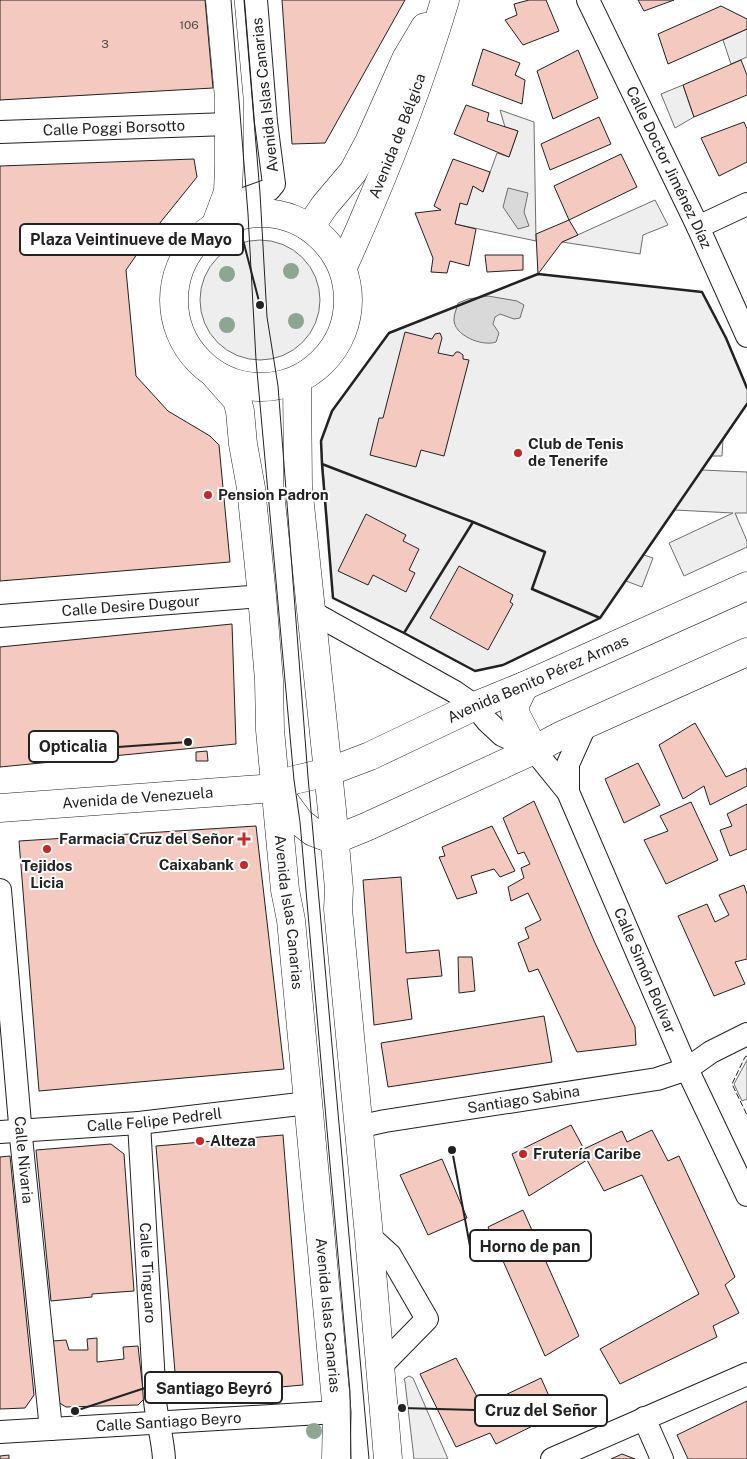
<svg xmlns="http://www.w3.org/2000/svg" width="747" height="1459" font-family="'Public Sans',sans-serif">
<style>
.green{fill:#eee;stroke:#6f6f6f}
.water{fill:#d9d9d9;stroke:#6f6f6f}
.building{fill:#f3c9c0;stroke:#222}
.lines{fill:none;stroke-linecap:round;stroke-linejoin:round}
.minor-casing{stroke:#222;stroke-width:24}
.tertiary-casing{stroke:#222;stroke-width:29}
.secondary-casing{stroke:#222;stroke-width:29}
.minor{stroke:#fff;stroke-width:22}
.tertiary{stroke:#fff;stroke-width:28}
.secondary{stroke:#fff;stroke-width:28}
.tram{stroke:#222;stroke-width:1}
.fence{stroke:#222;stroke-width:1;stroke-dasharray:6 2.5;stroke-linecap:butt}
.wall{stroke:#222;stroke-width:2.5}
.tree{fill:#8da692}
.poi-dot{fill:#c62828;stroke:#fff;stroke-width:2}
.labels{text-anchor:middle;stroke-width:4;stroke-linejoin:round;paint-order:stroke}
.number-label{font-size:12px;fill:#564c4a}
.street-label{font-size:15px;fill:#222;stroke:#fff}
.poi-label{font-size:15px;font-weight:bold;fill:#222;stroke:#fff;text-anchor:start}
.leader{fill:none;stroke:#222;stroke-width:2}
.callout-dot{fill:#222;stroke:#fff;stroke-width:2}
.callout{fill:#fff;stroke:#222;stroke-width:2}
.callout-label{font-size:16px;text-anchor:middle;font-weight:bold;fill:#222}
</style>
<rect width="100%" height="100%" fill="#fff"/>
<path class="green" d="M747 29V57L731 64 723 40Z
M683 85 694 117 675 128 661 94Z
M500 110 534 122 536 241 455 224 460 203 467 204 473 186 483 192 497 153 509 157 518 131 505 127Z
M655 200 668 225 643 235 640 254 562 242Z
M200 300a60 60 0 1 1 120 0a60 60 0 1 1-120 0Z
M538 274 702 292 726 338 747 388V404L723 440 722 456H712L702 470 747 472V513H735L747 541V547L684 576 669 543 733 513 675 510 644 555 653 558 642 587 626 581 600 618 503 665 475 671 404 633 333 598 321 441 332 411 389 333Z
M747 1060V1099L742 1101 734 1084Z
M409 1376 413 1378 448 1459H414L405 1382 404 1379Z"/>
<path class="water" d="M508 188 528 193 524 212 529 226 518 229 503 207Z
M488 296 517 301 524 305 520 318 514 319 500 314 495 317 493 324 499 333 496 342C482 347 453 335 454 319 454 314 457 308 458 303L468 299Z"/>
<path class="building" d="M0 0H205L213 88 0 100Z
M282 0H405L325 143 292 144Z
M529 0H546L559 31 523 45 505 20 517 15 514 4Z
M638 0H674L644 11Z
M721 6 747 19V29L668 64 658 34Z
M483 49 520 63 515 75 525 80 522 104 472 85Z
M578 50 598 98 553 119 537 71Z
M741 60 747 75V95L694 117 683 85Z
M466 105 489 113 487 121 518 131 509 157 454 134Z
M599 117 611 144 550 170 541 144Z
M744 122 747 129V162L719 176 701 138Z
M621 154 637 187 569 220 554 186Z
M194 159 197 177 151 234 126 270 136 376 168 411 210 436 219 445 230 562 0 581V166Z
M453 159 490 172 483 192 473 186 467 205 460 203 455 224 476 229 469 266 450 261 447 273 431 272 433 258 415 213 441 210 434 206Z
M569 220 578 235 562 242 538 274 536 234Z
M485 255H523V270L487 272Z
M405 332 432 339 435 334 440 333 442 338 438 353 453 356 456 352H459L463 355V359L469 360 444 456 421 450 416 467 370 455 379 418H383Z
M366 514 406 535 403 541 419 549 409 570 415 573 406 592 373 575 368 585 338 571Z
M459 566 513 595 510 602 513 604 488 650 430 618Z
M232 624 236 744 0 767V647Z
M695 723 726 777 746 768 747 772V786L710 805 704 786 683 799 659 745Z
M207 751 208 761H196V752Z
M638 763 660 805 624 823 605 779Z
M534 801 595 943 635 1027 636 1045 577 1052 538 969 529 972 518 943 529 938 525 928 541 920 528 893 511 901 508 887 524 878 521 868 530 864 524 852 518 854 503 818Z
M691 802 718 860 666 884 644 840 668 831 660 816Z
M747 804V849L730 856 720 830 732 826 727 814Z
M256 826 284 1069 39 1091 19 841Z
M492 826 515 871 500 877 494 869 471 876 477 893 457 899 439 857 445 856 442 847Z
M401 877 406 953 439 950 442 976 407 979 412 1019 374 1025 363 880Z
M744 885 747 894V959L735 962 745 984 714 996 678 916 707 904 715 922 729 915 719 895Z
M458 957H472L475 991 459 993Z
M544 1016 552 1062 388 1087 381 1043Z
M571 1125 584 1149 622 1131 627 1142 652 1130 668 1161 679 1156 735 1277 725 1285 739 1313 713 1326 717 1337 620 1384 600 1349 699 1294 642 1175 604 1191 587 1160 529 1196 512 1154Z
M283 1135 303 1385 177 1396 156 1146Z
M111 1144 124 1154 134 1291 92 1294V1297L51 1301 36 1150Z
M10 1156 34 1395 25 1408 0 1409V1157Z
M442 1159 467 1218 428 1235 400 1175Z
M523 1210 579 1336 545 1356 488 1227Z
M97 1338V1362L124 1359 123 1347 138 1346 144 1399 138 1405 66 1407 58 1402 53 1341 66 1340 69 1350H88L87 1339Z
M456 1358 482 1406 541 1378 557 1414 496 1444 490 1433 456 1447 420 1374Z
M747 1401V1459H688L677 1435Z
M622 1454 635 1459H611Z
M9 1455V1459H0V1456Z"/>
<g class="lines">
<defs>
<g id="minor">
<path id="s1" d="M588 0 698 227 747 336"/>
<path id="s2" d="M0 132 228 124"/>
<path d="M222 222 247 198 269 190 274 184 266 122 256 0"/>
<path d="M698 227 747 204"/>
<path id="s3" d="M310 611 455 692 475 706 487 721 502 735 534 750 568 792 687 1069 747 1195"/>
<path id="s4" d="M0 616 262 596"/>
<path d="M568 792V764L586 724"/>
<path id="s5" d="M0 890 22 1147 51 1429"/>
<path id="s6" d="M139 1123 155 1401C157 1421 163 1439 164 1459"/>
<path id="s7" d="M359 1130 371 1124 385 1121 657 1079 687 1069 711 1052 747 1034"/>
<path id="s8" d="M0 1132 139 1123 308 1103"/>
<path d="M369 1236 390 1255 427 1319 380 1367"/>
<path d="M644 1418 662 1459"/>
<path id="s9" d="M0 1432 337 1412"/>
<path d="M552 1459 747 1374"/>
</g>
<g id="tertiary">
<path d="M216 224 228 192 229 165V98L220 0"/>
<path d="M310 227 325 205 353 172 369 142 406 59 425 27"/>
<path id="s10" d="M343 267C382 181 418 91 445 0"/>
<path d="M524 686 515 705V713L534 750"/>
<path d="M275 788 300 822 313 832 334 840 366 827 534 750 560 736 747 652"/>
<path id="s11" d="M0 808 275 788 294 780 328 772 370 756 475 706 524 686 747 586"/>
</g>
<g id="secondary">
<circle cx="261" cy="300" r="87"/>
<path id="s12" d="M214 374 237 400 240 411 243 444 251 488 262 596 269 680 270 730 285 890 291 920 337 1412 336 1459"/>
<path d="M297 380 298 486 332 810 339 889 338 909 369 1236 388 1459"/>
</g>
</defs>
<use href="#minor" class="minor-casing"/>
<use href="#tertiary" class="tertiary-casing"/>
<use href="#secondary" class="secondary-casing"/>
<use href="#minor" class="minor"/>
<use href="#tertiary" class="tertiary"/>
<use href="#secondary" class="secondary"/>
<path class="tram" d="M231 0 248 214 256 360 294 780 300 822 350 1392 351 1459
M244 0 260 193 267 317 278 386 308 777 369 1459"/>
<path class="fence" d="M747 1056 745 1057 732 1084 747 1115"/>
<path class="wall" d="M747 388 726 338 702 292 538 274 389 333 332 411 321 441 322 464 473 522 545 552 532 589 600 618 747 404
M322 464 333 598 404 633 473 522
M473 522 404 633 475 671 503 665 600 618"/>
</g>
<g class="tree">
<circle cx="291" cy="271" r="8"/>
<circle cx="227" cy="274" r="8"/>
<circle cx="296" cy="321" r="8"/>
<circle cx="227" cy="325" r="8"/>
<circle cx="314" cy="1431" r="8"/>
</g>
<g class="poi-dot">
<circle cx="518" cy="453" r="5"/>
<circle cx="208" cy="495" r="5"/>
<path d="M241.5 831.5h5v5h5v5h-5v5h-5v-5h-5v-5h5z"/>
<circle cx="47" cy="849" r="5"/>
<circle cx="244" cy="865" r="5"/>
<circle cx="200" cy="1141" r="5"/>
<circle cx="523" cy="1154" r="5"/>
</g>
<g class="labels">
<g class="number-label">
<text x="189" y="29">106</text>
<text x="105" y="48">3</text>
</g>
<g class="street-label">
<text transform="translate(265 95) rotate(-96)" y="5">Avenida Islas Canarias</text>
<text dy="5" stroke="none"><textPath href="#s2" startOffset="114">Calle Poggi Borsotto</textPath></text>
<text dy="5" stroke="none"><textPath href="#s10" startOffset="142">Avenida de Bélgica</textPath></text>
<text dy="5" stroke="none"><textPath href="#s1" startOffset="186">Calle Doctor Jiménez Díaz</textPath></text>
<text dy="5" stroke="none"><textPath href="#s4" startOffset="131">Calle Desire Dugour</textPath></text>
<text dy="5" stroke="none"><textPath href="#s11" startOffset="561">Avenida Benito Pérez Armas</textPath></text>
<text dy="5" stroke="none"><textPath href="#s11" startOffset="138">Avenida de Venezuela</textPath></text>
<text dy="5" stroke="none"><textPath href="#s12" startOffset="550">Avenida Islas Canarias</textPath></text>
<text dy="5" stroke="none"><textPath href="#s3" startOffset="514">Calle Simón Bolívar</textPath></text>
<text dy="5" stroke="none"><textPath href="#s7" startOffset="168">Santiago Sabina</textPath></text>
<text dy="5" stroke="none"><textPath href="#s8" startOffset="155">Calle Felipe Pedrell</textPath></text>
<text dy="5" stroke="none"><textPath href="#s5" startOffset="271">Calle Nivaria</textPath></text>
<text dy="5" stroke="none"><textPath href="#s6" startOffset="150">Calle Tinguaro</textPath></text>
<text dy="5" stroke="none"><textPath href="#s12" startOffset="955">Avenida Islas Canarias</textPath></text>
<text dy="5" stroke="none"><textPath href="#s9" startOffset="169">Calle Santiago Beyro</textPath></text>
</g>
<g class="poi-label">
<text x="528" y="449">Club de Tenis<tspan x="528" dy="17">de Tenerife</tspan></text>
<text x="218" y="500">Pension Padron</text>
<text x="234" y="844" text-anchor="end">Farmacia Cruz del Señor</text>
<text x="234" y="870" text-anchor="end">Caixabank</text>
<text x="47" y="871" text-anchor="middle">Tejidos<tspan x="47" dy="17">Licia</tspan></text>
<text x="210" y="1146">Alteza</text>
<text x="533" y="1159">Frutería Caribe</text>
</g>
</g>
<path class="leader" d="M260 305L243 240M188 742L118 747M452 1150L470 1246M75 1411L145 1388M402 1408L475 1410"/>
<g class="callout-dot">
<circle cx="260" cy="305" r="5"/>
<circle cx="188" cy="742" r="5"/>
<circle cx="452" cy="1150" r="5"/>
<circle cx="75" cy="1411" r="5"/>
<circle cx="402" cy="1408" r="5"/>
</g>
<g class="callout">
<rect x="20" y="224" width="223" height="31" rx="5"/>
<rect x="29" y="731" width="89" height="31" rx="5"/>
<rect x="470" y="1230" width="121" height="31" rx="5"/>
<rect x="145" y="1372" width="137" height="31" rx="5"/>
<rect x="475" y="1395" width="132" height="31" rx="5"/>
</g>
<g class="callout-label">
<text x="131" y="245">Plaza Veintinueve de Mayo</text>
<text x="73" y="752">Opticalia</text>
<text x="530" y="1252">Horno de pan</text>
<text x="214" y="1394">Santiago Beyró</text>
<text x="541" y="1416">Cruz del Señor</text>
</g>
</svg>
